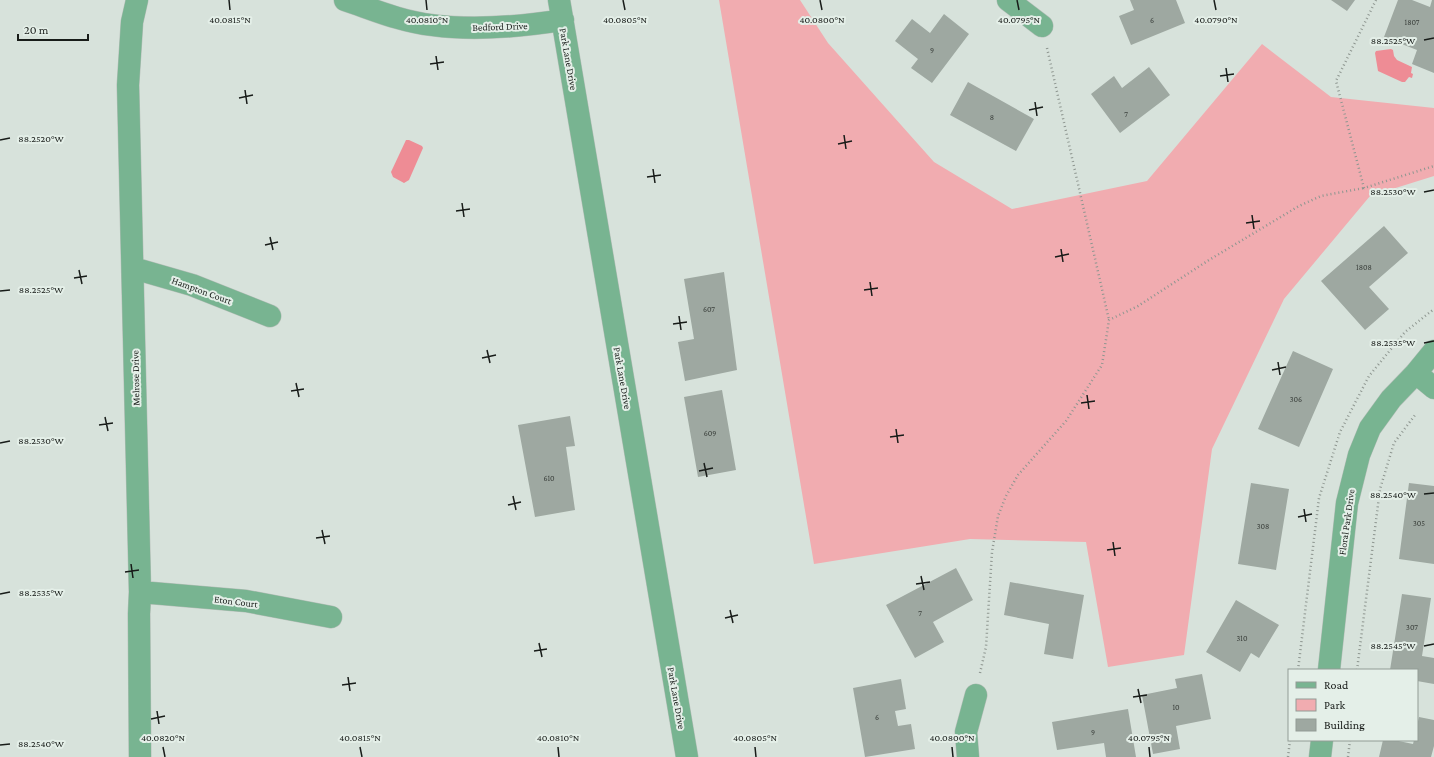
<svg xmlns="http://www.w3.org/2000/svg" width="1434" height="757" font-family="'Crimson Pro',serif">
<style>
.green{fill:#f1acb0}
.water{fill:#ee8c95}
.building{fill:#9ea8a1}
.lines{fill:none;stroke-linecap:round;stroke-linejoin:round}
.minor-casing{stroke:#b5beb8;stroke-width:23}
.path{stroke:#8e9690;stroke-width:2.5;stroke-dasharray:1 3;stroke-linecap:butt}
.minor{stroke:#78b491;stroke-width:22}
.ticks{fill:none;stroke:#181c19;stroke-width:1.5}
.labels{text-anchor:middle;stroke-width:4;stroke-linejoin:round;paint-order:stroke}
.number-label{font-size:8px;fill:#3a3f3b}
.street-label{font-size:10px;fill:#181c19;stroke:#e4efe8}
.ticks-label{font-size:10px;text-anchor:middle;fill:#181c19;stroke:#e4efe8;stroke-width:4;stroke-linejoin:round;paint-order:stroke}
</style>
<rect width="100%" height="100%" fill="#d7e2db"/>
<path class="green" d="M719 0H800L828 43 934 162 1012 209 1147 181 1262 44 1331 97 1434 108V176L1370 196 1284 299 1212 449 1184 655 1108 667 1086 542 970 539 814 564Z"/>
<path class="water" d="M1391 49 1393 50 1394 56 1397 60 1412 67 1411 73 1413 74 1412 78 1409 77 1405 82H1402L1378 71 1375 53 1376 51Z
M406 140H409L422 146 423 148 409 180 404 183 393 177 391 172Z"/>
<path class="building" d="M1130 0H1176L1185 23 1131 45 1119 16 1134 10Z
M1331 0H1355L1347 11Z
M1398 0H1412L1430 7 1432 0H1434V73L1412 64 1417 50 1384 37Z
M944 14 969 34 932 83 911 68 918 59 895 41 912 19 930 33Z
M1149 67 1170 95 1120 133 1091 94 1114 76 1122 88Z
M968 82 1034 119 1016 151 950 115Z
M1384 226 1408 253 1369 287 1389 309 1365 330 1321 281Z
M724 272 737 370 685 381 678 342 694 339 684 279Z
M1293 351 1333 369 1299 447 1258 429Z
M722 390 736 470 698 477 684 397Z
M570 416 575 446 566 447 575 510 535 517 518 425Z
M1251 483 1289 489 1276 570 1238 564Z
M1409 483 1434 486V564L1399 559Z
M956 568 973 600 933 622 944 642 915 658 886 605Z
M1010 582 1084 595 1073 659 1044 654 1049 624 1004 615Z
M1402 594 1431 598 1422 656 1434 658V684L1417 681V670H1390Z
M1236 600 1279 625 1259 658 1251 653 1240 672 1206 652Z
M1202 674 1211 719 1176 726 1180 749 1153 754 1142 695 1177 688 1175 679Z
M901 679 906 709 895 711 898 726 911 724 915 749 865 757 853 688Z
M1128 709 1136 757H1106L1104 743 1057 750 1052 722Z
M1419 717 1434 720V746L1431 757H1379L1383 740H1394L1413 744 1414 740H1417V726Z"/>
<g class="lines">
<defs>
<path id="minor" d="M137 0 132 22 128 85 140 592 139 614 140 757
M345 0C363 6 380 13 398 18 448 33 512 28 563 20
M559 0 687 757
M1008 0 1042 26
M133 268 192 285 270 316
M1416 373 1434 388
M140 592 246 601 331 617
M1329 670 1347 503 1359 455 1370 428 1391 399 1416 373 1434 351
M968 757 966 732 976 695
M1320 757 1322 740"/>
</defs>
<use href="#minor" class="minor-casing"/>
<path class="path" d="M1376 0 1336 81 1364 188 1434 166
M1047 48 1109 320
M1298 670 1319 498 1340 432 1369 376 1405 332 1434 309
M1357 670 1380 489 1394 443 1415 415
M980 673 986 647 992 552 998 516 1006 496 1018 475 1066 421 1102 365 1109 320 1138 306 1209 260 1299 206 1321 196 1364 188
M1288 757 1290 740
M1348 757 1350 740"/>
<use href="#minor" class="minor"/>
</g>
<path class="ticks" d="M229 0 230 10M426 0 427 10M623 0 625 10M820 0 822 10M1017 0 1019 10M1214 0 1216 10M1424 40 1434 38M436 56 438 70M430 64 444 62M1226 68 1228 82M1220 76 1234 74M245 90 247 104M239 98 253 95M1035 102 1037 116M1029 110 1043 107M844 135 846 149M0 140 10 138M838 144 852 141M653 169 655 183M647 177 661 175M1424 192 1434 190M462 203 464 217M456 211 470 209M1252 215 1254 229M1246 223 1260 221M270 237 273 250M265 245 278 242M1061 249 1063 262M1055 257 1069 254M79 270 82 284M74 278 87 276M870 282 872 296M864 290 878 288M0 291 10 290M679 316 681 330M673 324 687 322M1424 343 1434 341M487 350 490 363M482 358 496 355M1278 362 1280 375M1272 370 1286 367M296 383 299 397M291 391 304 389M1087 395 1089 409M1081 403 1095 401M105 417 108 431M99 425 113 423M896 429 898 443M890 437 904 435M0 443 10 441M704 463 707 477M699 471 713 468M1424 494 1434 493M513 496 516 510M508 505 521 502M1304 509 1306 522M1298 517 1312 514M322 530 325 544M316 538 330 536M1113 542 1115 556M1107 550 1121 548M131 564 133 578M125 572 139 570M921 576 924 590M916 584 930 582M0 594 10 592M730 610 733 623M725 618 738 615M539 643 542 657M1424 646 1434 644M534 651 547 649M348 677 350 691M342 685 356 683M1138 689 1141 703M1133 697 1147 695M157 711 159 724M151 719 165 716M0 745 10 744M163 747 165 757M360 747 362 757M558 747 559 757M755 747 756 757M952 747 953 757M1149 747 1150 757"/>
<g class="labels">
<g class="number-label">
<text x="1152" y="23">6</text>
<text x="1412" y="25">1807</text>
<text x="932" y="53">9</text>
<text x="1126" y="117">7</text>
<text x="992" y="120">8</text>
<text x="1364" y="270">1808</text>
<text x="709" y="312">607</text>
<text x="1296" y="402">306</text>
<text x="710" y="436">609</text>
<text x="549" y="481">610</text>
<text x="1419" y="526">305</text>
<text x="1263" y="529">308</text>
<text x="920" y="616">7</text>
<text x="1412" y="630">307</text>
<text x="1242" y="641">310</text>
<text x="1176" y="710">10</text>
<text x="877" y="720">6</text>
<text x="1093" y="735">9</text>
</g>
<g class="street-label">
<text transform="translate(500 26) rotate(-2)" y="4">Bedford Drive</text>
<text transform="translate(569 59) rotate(80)" y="4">Park Lane Drive</text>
<text transform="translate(202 290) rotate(20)" y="4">Hampton Court</text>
<text transform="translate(135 378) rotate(-91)" y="4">Melrose Drive</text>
<text transform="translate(623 378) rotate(80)" y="4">Park Lane Drive</text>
<text transform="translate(1346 522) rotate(-82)" y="4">Floral Park Drive</text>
<text transform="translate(236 601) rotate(7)" y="4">Eton Court</text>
<text transform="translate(677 698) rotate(80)" y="4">Park Lane Drive</text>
</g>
</g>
<g class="ticks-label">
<text x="230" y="23">40.0815°N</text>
<text x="427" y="23">40.0810°N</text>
<text x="625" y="23">40.0805°N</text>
<text x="822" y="23">40.0800°N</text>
<text x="1019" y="23">40.0795°N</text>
<text x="1216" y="23">40.0790°N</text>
<text x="1393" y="44">88.2525°W</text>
<text x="41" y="142">88.2520°W</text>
<text x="1393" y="195">88.2530°W</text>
<text x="41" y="293">88.2525°W</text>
<text x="1393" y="346">88.2535°W</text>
<text x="41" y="444">88.2530°W</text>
<text x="1393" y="498">88.2540°W</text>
<text x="41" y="596">88.2535°W</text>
<text x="1393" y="649">88.2545°W</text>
<text x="163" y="741">40.0820°N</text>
<text x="360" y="741">40.0815°N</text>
<text x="558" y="741">40.0810°N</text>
<text x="755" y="741">40.0805°N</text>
<text x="952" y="741">40.0800°N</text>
<text x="1149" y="741">40.0795°N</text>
<text x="41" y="747">88.2540°W</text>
</g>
<rect x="1288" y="669" width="130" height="72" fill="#e4efe8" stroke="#929b95"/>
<rect x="1296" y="682" width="20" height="6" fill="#78b491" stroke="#929b95"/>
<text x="1324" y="689" font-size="12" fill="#181c19">Road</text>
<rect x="1296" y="699" width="20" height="12" fill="#f1acb0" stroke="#929b95"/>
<text x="1324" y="709" font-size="12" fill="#181c19">Park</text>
<rect x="1296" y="719" width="20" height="12" fill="#9ea8a1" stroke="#929b95"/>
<text x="1324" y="729" font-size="12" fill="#181c19">Building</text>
<path d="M18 34v6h70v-6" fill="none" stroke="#181c19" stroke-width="2"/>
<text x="24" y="34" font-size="12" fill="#181c19" stroke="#e4efe8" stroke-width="3" paint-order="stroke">20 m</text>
</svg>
